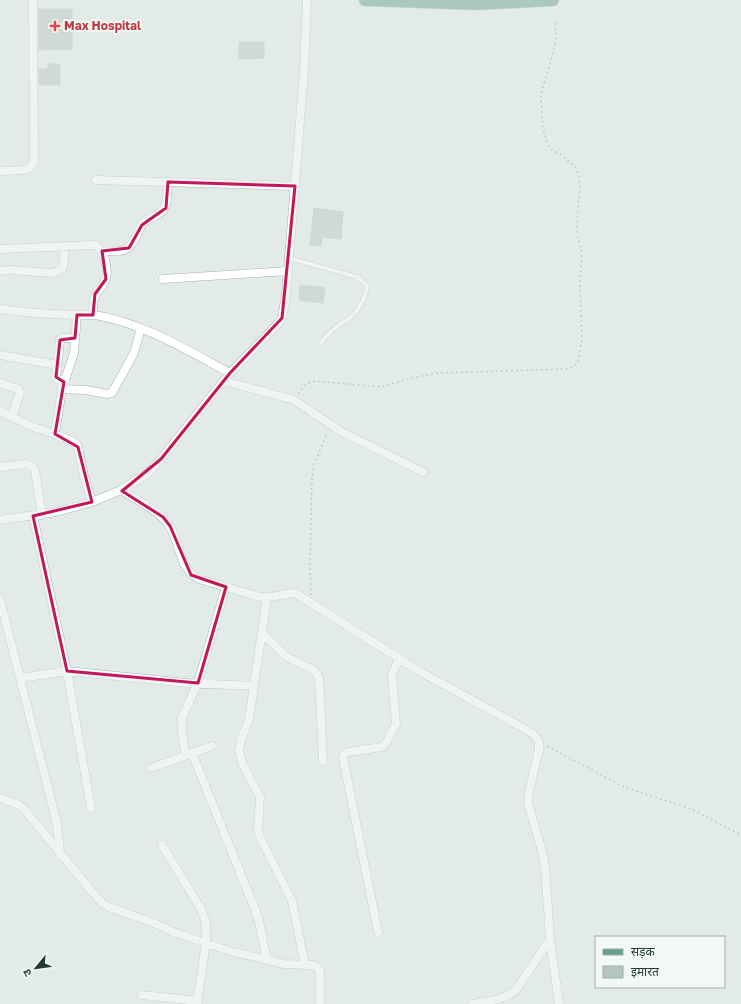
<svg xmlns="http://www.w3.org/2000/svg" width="741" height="1004" font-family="'Golos Text','Noto Sans Devanagari',sans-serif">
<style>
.building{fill:#b8c6c0;stroke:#b5c4bd}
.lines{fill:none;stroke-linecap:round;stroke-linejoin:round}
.service-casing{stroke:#a5b3ae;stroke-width:5}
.minor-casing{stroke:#a5b3ae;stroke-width:9}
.primary-casing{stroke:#c1c8c6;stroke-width:13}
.path{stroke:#85ad9f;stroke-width:1.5;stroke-dasharray:2 3;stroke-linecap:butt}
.service{stroke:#fff;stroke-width:4}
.minor{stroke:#fff;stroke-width:8}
.primary{stroke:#699e8f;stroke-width:12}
.marked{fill:none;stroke:#c2185b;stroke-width:3;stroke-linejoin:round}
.health-dot{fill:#e0444e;stroke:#f2f8f5;stroke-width:1.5}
.labels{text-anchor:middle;stroke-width:4;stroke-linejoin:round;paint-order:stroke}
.health-label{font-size:12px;font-weight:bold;fill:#be3a42;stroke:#f2f8f5;text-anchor:start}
</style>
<rect width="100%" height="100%" fill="#e2ebe7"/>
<path class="building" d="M39 9H72V49L39 50Z
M239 42H264V58L239 59Z
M48 64H60V85H39V69H48Z
M314 208 343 212 341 239 322 237 321 246 310 245Z
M300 285 325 288 323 303 299 300Z"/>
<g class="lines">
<defs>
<path id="service" d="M289 258 357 277 364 282 367 286C366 299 356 315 345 321 335 328 328 332 321 343"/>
<path id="minor" d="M0 171 24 170 31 167 34 161 33 0
M96 180 295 186
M0 249 95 245C105 251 110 272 104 283 102 288 97 291 95 296 93 301 93 309 93 315
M102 251C119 251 127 255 136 237 138 233 140 227 143 223 147 219 152 218 157 215 169 209 167 194 168 182
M0 271 9 270 52 273 58 271 63 268 65 246
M163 279 288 271
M0 309C24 313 49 314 74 315 81 316 88 314 95 315 143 323 187 350 230 373
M0 355 57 365
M65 381 57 379 56 377 60 340 62 338H75
M224 381 294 400 340 431 423 472
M0 383 18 389 20 392 12 417
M62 389 86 390 107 394 112 393 134 353 141 328
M0 411 33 427 55 434 75 443 78 447 84 476 92 502
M55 434 62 389 74 353 77 315
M0 467 24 464 32 466 35 471 42 515
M121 490C136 500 157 509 168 524 182 542 176 566 199 579L260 597C272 599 283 593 295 593L419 671 527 730 534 735 539 741V750L529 791 528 803 542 851 545 866 550 939 559 1004
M33 516 67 671 91 808
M0 520 56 512 92 502 121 490 148 473 161 459 230 373 278 324 282 318 286 295 304 71 307 0
M267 598 249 719 241 740 239 751 243 765 260 797 258 829 259 835 292 901 305 965
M0 599 57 824 60 854
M262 633 287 657 314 670 319 677 323 761
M20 678 67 671 187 683 254 686
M192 753 258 917 267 960
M186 755 184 746 182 731V717L198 683 226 587
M151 768 212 746
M0 798 17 804 24 809 89 888 103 904 109 907 154 923 173 932 230 951 284 964 312 965 317 967 320 971V1004
M162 845 201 909 206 923V943L197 1004
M378 932 343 758 344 754 348 752 382 747 386 743 396 724 392 675 399 658
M142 995 198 1001
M473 1004C488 1001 504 1000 516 990L550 939"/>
<path id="primary" d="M365 0 477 4 553 0"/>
</defs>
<use href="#service" class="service-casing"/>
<use href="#minor" class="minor-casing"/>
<use href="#primary" class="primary-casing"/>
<path class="path" d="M298 394 305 385 315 381 380 387 417 377 438 373 566 369 574 367 578 361 582 339 580 284 582 254 577 233V222L580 185 579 176 576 168 560 154 552 150 547 143 543 128 541 98 542 90 553 54 556 36 555 20
M311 595 310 564 312 477 314 465 327 433
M547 746 624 787 691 809 741 835"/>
<use href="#service" class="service"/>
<use href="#minor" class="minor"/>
<use href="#primary" class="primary"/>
</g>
<path d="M0 0H741V1004H0ZM168 182 295 186 282 318 230 373 161 459 122 491 163 517 170 526 191 575 226 587 198 683 67 671 33 516 92 502 78 447 55 434 64 382 56 377 60 340 75 338 77 315H93L95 294 106 279 102 251 129 248 142 225 166 208Z" fill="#e2ebe7" fill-opacity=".55" fill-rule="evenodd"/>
<path class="marked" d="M168 182 295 186 282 318 230 373 161 459 122 491 163 517 170 526 191 575 226 587 198 683 67 671 33 516 92 502 78 447 55 434 64 382 56 377 60 340 75 338 77 315H93L95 294 106 279 102 251 129 248 142 225 166 208Z"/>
<path class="health-dot" d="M53 20h4v4h4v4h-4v4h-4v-4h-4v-4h4z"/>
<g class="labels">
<g class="health-label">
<text x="64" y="30">Max Hospital</text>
</g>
</g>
<rect x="595" y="936" width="130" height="52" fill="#f2f8f5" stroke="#9faca8"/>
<rect x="603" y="949" width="20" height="6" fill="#699e8f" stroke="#9faca8"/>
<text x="631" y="956" font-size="12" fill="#233b34">सड़क</text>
<rect x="603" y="966" width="20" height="12" fill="#b8c6c0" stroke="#9faca8"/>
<text x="631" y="976" font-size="12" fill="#233b34">इमारत</text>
<g transform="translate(36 968) rotate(241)" stroke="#f2f8f5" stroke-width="3" paint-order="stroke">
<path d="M0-3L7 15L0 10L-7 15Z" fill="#233b34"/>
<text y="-6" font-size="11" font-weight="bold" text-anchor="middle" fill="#233b34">उ</text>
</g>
</svg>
